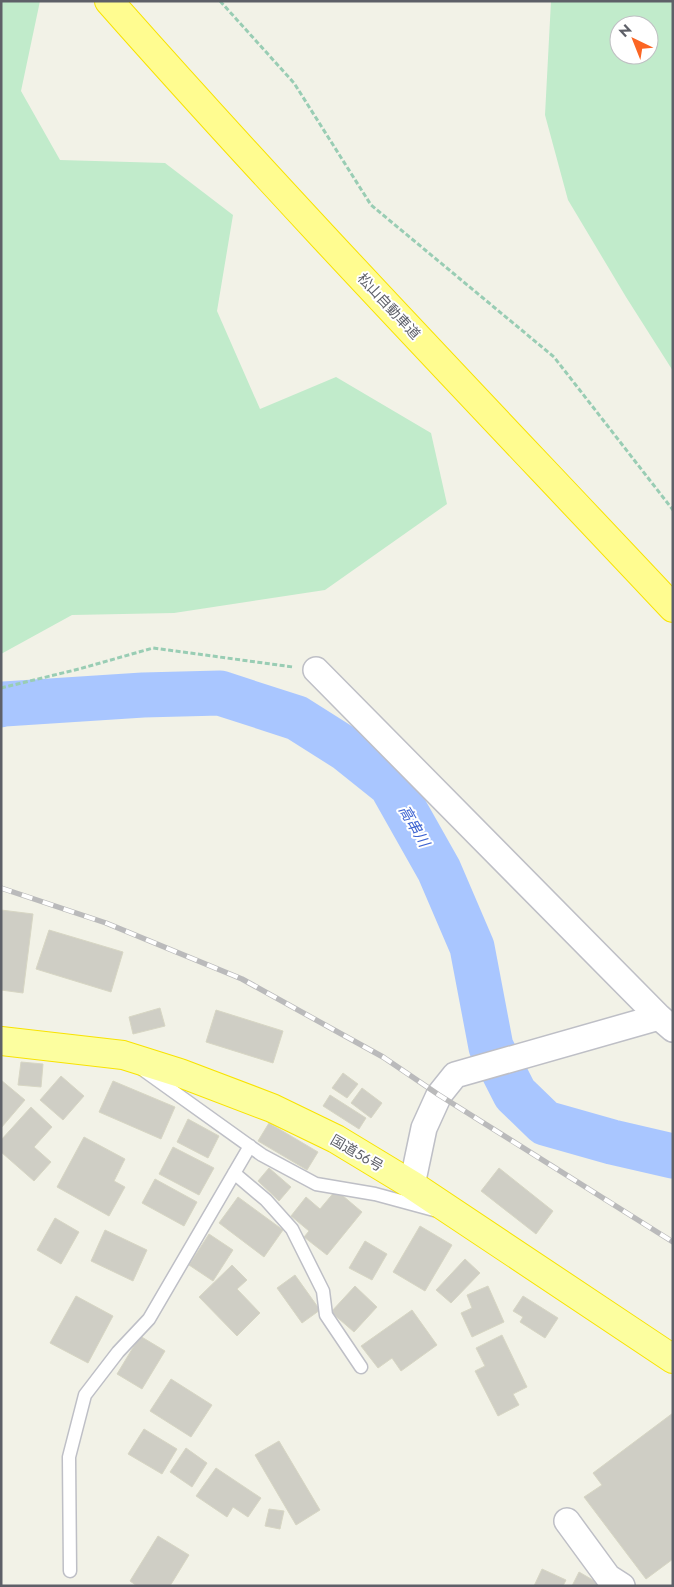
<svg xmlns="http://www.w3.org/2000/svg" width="674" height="1587" font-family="Jost,'Noto Sans JP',sans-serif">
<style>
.green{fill:#c1ebcb;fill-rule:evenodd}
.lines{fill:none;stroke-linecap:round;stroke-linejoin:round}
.river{stroke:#a9c6ff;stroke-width:45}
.building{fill:#cfcec5;stroke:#d7d6c4}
.service-casing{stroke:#bebfc6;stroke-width:15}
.minor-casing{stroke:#bebfc6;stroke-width:28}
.trunk-casing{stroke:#f8e300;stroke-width:30}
.motorway-casing{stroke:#f8e300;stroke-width:30}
.path{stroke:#99cdb4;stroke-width:3;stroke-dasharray:5 2.5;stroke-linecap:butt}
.service{stroke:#fff;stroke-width:12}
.minor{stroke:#fff;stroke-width:25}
.trunk{stroke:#fcfe9f;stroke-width:28}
.motorway{stroke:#fffc90;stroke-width:28}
.rail-casing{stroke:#bababb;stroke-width:5.5}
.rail{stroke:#fff;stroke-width:4;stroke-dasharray:11;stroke-linecap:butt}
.labels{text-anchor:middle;stroke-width:4;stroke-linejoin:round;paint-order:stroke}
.street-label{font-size:14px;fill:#5e6068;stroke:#fff}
.water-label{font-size:15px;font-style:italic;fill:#3e64d1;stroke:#fff}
</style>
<rect width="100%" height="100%" fill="#f2f2e7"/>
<path class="green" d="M1 1H40L21 91 60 160 165 163 233 215 217 311 260 409 336 377 431 433 447 504 325 590 174 613 72 615 1 654Z
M551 1H673V371L626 297 568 200 545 115ZM619 25H649V55H619Z"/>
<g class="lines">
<path class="river" d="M1 705 4 704 143 695 220 693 297 718 346 749 391 785 439 870 472 947 491 1047 515 1094 545 1123 612 1142 673 1156"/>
</g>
<path class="building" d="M1 910 33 914 23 993 1 990Z
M49 930 123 952 111 992 36 969Z
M160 1008 165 1026 133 1034 129 1017Z
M216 1010 283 1031 273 1063 206 1042Z
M21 1062 43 1064 41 1087 18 1085Z
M343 1073 358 1084 347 1098 332 1088Z
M61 1076 84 1096 63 1120 40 1100Z
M1 1080 25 1100 1 1128Z
M113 1081 175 1107 161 1139 99 1112Z
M362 1088 382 1103 371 1118 351 1103Z
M330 1095 366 1118 359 1129 323 1106Z
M31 1107 52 1127 34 1147 51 1162 34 1181 1 1152V1140Z
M188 1119 219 1136 208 1158 177 1142Z
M269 1123 318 1152 307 1170 258 1141Z
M84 1137 125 1159 114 1181 125 1187 109 1216 57 1187Z
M173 1147 214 1168 199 1195 159 1174Z
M269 1168 291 1187 279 1201 258 1181Z
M499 1168 553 1211 536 1234 481 1191Z
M155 1179 197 1202 184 1226 142 1203Z
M336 1190 362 1212 327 1255 304 1237 309 1231 291 1216 306 1197 320 1209Z
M238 1197 283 1230 264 1257 219 1223Z
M55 1218 79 1232 61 1264 37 1250Z
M420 1226 452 1245 425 1291 393 1272Z
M105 1230 147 1250 133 1281 91 1261Z
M209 1234 233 1250 213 1281 189 1265Z
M365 1241 387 1254 372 1280 349 1268Z
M465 1259 480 1273 451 1303 436 1290Z
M232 1265 247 1280 237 1289 260 1313 237 1336 199 1297Z
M295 1275 320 1310 302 1323 277 1288Z
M355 1286 377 1307 354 1332 331 1312Z
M488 1286 504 1322 472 1337 461 1313 472 1308 467 1295Z
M76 1296 113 1316 88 1363 50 1343Z
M523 1296 558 1318 545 1338 520 1322 523 1317 513 1311Z
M412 1310 437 1345 401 1371 392 1358 378 1368 361 1346Z
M502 1335 527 1387 513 1394 519 1405 498 1416 475 1371 485 1366 476 1348Z
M140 1336 165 1351 142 1389 117 1374Z
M171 1379 212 1405 191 1437 150 1411Z
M673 1413V1559L646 1579 584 1497 602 1485 593 1473Z
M144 1429 177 1449 162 1474 128 1454Z
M279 1441 320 1510 296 1525 255 1455Z
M186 1448 207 1463 192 1487 170 1472Z
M216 1468 261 1498 248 1517 233 1507 227 1517 196 1496Z
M269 1509 284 1511 280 1529 265 1526Z
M158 1536 189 1555 170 1586H137L130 1581Z
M542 1569 566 1580 563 1586H534Z
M579 1572 598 1583 597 1586H572Z"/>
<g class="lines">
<defs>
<path id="service" d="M142 1069 262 1155 316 1184 375 1194 434 1210
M234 1173 266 1200 292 1229 323 1291 326 1315 361 1367
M70 1571 69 1457 85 1395 118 1352 149 1319 250 1146"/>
<path id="minor" d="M316 670 659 1017
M412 1185 424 1128 439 1095 455 1075 659 1017 673 1029
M567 1521 608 1577 622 1586"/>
<path id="trunk" d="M1 1041 123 1055 180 1073 272 1108 336 1139 412 1185 673 1359"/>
<path id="motorway" d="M109 1C292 208 484 407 673 608"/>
</defs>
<use href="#service" class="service-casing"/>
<use href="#minor" class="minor-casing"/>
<use href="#trunk" class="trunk-casing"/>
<use href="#motorway" class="motorway-casing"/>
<path class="path" d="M220 1 294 83 371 205 554 357 673 510
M1 688 79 669 153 648 293 667"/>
<use href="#service" class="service"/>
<use href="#minor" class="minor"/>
<use href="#trunk" class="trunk"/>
<use href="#motorway" class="motorway"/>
<defs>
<path id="rail" d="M1 888 106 923 242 979 383 1057 439 1095 673 1242"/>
</defs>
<use href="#rail" class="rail-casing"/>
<use href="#rail" class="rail"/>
</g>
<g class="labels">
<g class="street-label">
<text transform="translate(389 306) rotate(47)" y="5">松山自動車道</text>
<text transform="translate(357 1153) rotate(30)" y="5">国道56号</text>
</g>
<g class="water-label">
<text transform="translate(414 826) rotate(60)" y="5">高串川</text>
</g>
</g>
<rect width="674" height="1587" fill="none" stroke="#5e6068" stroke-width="5"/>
<g transform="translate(634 40) rotate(317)"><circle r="24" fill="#ffffff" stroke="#bfbfc3"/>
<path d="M0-4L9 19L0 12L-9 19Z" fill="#fb6523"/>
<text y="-8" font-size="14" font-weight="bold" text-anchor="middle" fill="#5e6068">N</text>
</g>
</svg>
